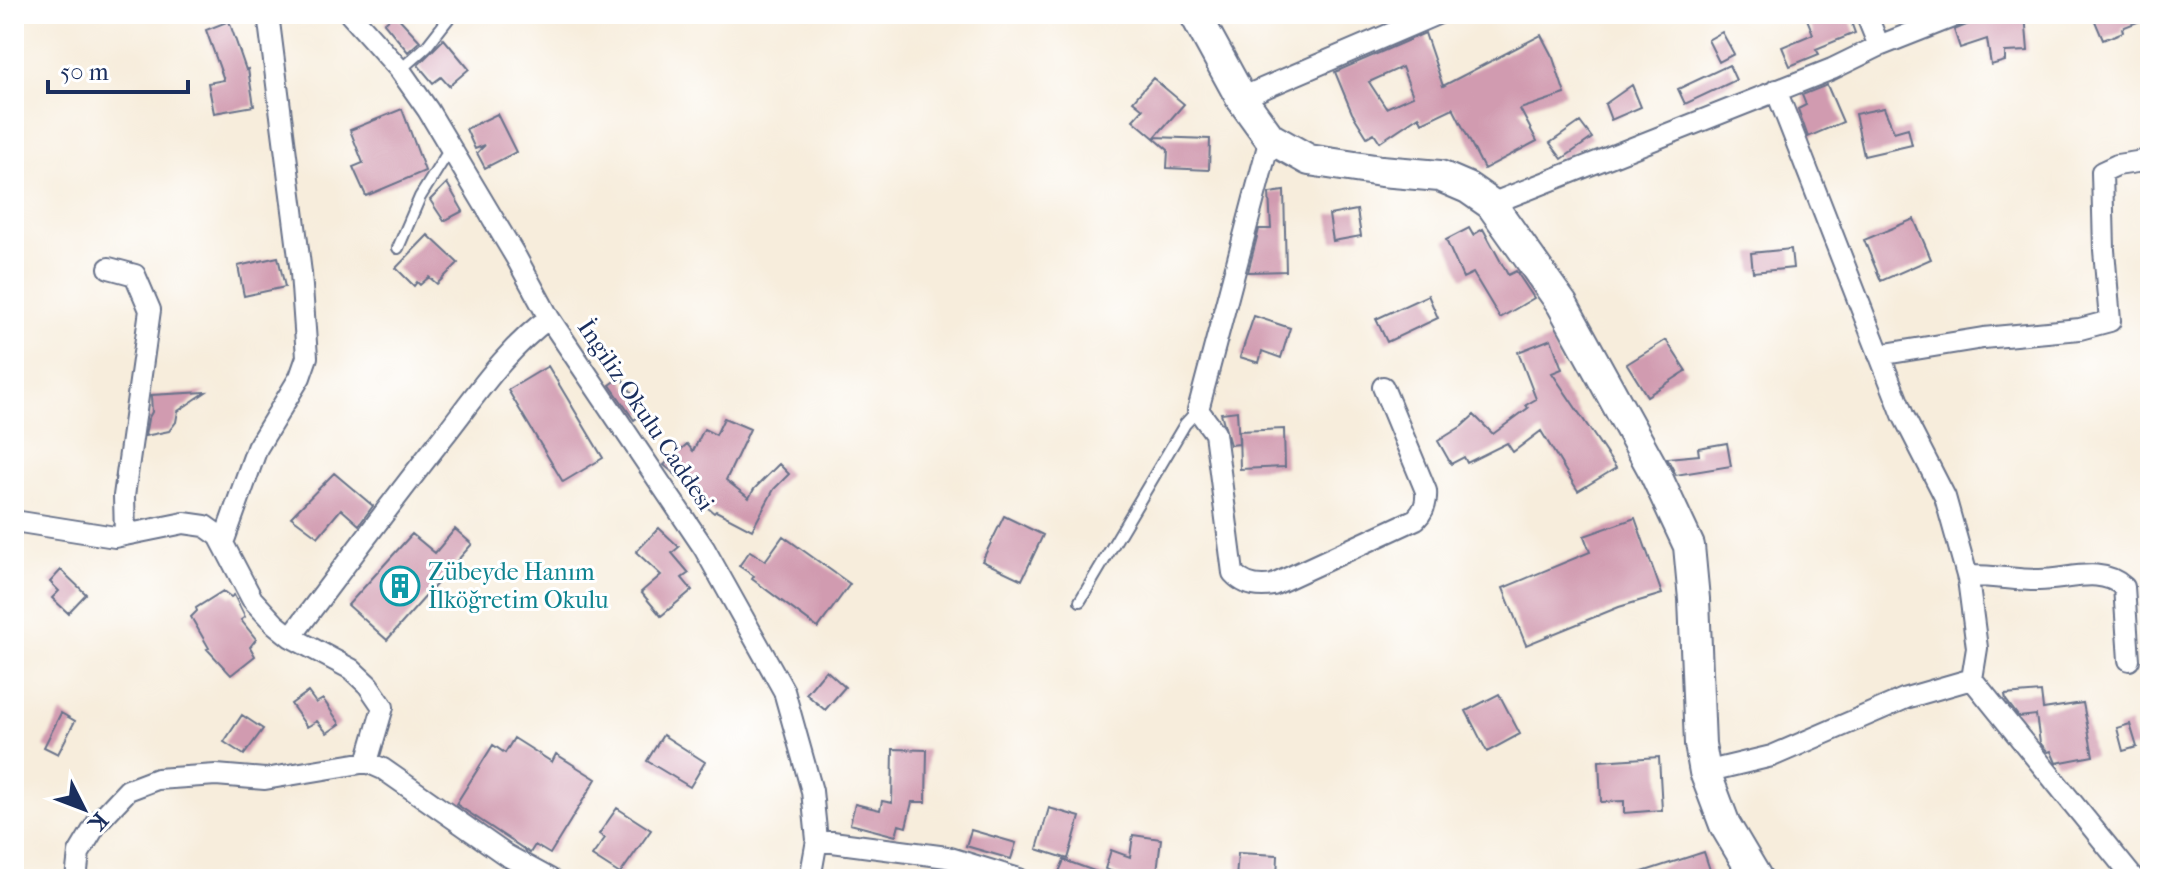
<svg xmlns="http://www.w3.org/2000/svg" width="2164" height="893" font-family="'IM FELL French Canon',serif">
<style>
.building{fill:#d19bb0;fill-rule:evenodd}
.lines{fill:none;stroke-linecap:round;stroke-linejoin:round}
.lane-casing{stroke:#68728a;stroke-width:14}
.street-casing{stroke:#68728a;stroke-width:24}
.secondary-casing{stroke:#68728a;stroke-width:34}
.lane{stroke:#fff;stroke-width:10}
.street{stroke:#fff;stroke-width:20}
.secondary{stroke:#fff;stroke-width:30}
.labels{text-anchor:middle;stroke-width:6;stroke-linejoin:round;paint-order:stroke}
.street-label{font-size:24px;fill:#1b2f5e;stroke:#fff}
.culture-label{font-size:24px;fill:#0d838f;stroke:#fff;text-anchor:start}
</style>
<rect width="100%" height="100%" fill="#fff"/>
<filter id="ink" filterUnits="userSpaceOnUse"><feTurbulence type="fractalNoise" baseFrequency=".0125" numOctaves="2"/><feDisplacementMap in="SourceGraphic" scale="16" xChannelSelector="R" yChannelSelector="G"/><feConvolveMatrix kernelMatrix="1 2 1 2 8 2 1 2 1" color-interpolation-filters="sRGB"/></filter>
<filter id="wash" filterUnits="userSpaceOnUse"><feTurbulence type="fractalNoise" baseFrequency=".006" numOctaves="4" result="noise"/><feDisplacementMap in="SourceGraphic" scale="32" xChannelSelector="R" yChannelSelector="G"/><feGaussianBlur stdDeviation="1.8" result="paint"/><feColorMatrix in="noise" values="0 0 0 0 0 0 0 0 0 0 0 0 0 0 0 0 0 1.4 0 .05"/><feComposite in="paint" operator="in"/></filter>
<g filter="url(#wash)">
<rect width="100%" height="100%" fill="#f7eddc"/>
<g id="blocks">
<path class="building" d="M395 14 420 41 408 52 384 23Z
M1805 14H1848L1855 33 1816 49 1819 54 1790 66 1782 47 1813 34Z
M1994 14H2025L2028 51 2005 52V61L1991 65 1987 39 1960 48 1954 30Z
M2092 14H2150V17L2122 28 2123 32 2103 40Z
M229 21 246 70 248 69 254 106 214 113 208 83 224 80 206 30Z
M1722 32 1734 54 1719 62 1708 40Z
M1425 33 1443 86 1541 35 1553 58 1565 94 1520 109 1537 141 1484 169 1453 108 1422 123 1419 116 1380 142 1374 133 1367 137 1352 113 1335 72ZM1402 67 1413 96 1386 108 1369 82Z
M444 39 469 69 449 86 441 77 433 83 418 65Z
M1729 65 1736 80 1685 104 1678 89Z
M1153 78 1184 104 1155 137 1210 139 1209 170 1167 168 1168 150 1133 120 1143 109 1133 101Z
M1632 85 1641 107 1611 120 1605 104Z
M1827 85 1843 122 1808 137 1798 109 1806 105 1802 95Z
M1884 108 1894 132 1908 128 1912 145 1864 156 1855 114Z
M402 109 425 171 366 196 353 167 363 163 350 130Z
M497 114 516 152 485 168 477 153 485 145 475 149 466 129Z
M1580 122 1592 138 1562 159 1550 143Z
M447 183 463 211 444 221 430 200Z
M1284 191 1286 271 1248 272 1259 229H1271L1269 193Z
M1357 210 1361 236 1333 241 1329 215Z
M1914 219 1931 259 1881 281 1864 240Z
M1469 228 1473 235 1483 229 1508 275 1516 271 1534 298 1500 318 1473 273 1463 278 1446 240Z
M428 235 458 263 437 284 429 277 420 285 417 282 414 286 396 268Z
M1791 249 1793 268 1753 272 1751 253Z
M278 257 285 287 244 296 238 266Z
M1428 295 1438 318 1387 342 1376 319Z
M1254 316 1290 328 1281 358 1262 351 1259 363 1240 357Z
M1551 339 1562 369 1552 373 1616 468 1578 491 1541 431 1513 452 1507 443 1467 463 1464 457 1451 464 1438 441 1462 426 1474 415 1493 434 1528 408 1526 405 1536 399 1518 352Z
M1666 340 1686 371 1647 396 1627 364Z
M548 366 603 458 563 482 508 390Z
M621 377 645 412 634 420 610 385Z
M206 392 178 411 176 422 169 431 145 436 148 419 152 412 151 395Z
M1237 411 1239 444 1230 445 1221 413Z
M724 418 750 429 726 480 749 498 754 489 779 464 789 474 774 489 752 530 716 511 714 513 697 499 700 496 664 465 687 444 693 451 704 429 716 435Z
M1284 429 1285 467 1240 469 1239 431Z
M1727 443 1731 466 1676 475 1667 458 1699 455 1698 448Z
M334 473 373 506 359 525 341 509 318 537 291 517Z
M1004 516 1043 535 1022 580 982 561Z
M1635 518 1662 594 1619 607 1526 645 1503 588 1590 552 1584 536Z
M659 528 679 547 672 553 689 573 682 578 692 590 661 616 641 592 661 575 636 552Z
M455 529 472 544 387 640 348 605 412 534 435 553Z
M783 536 850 584 818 628 752 579 754 576 739 566 750 551 765 561Z
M61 570 86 594 68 613 52 598 59 591 50 582Z
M223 591 231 597 234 595 245 617 241 620 256 639 250 647 255 656 231 675 207 649 209 648 191 617 197 611 196 608Z
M826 670 845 687 825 710 806 694Z
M308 692 316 703 323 699 340 724 327 733 317 721 307 727 291 704Z
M2041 692 2043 709 2083 703 2093 756 2056 763 2051 751 2048 752 2040 743 2036 715 2019 717 2006 700 2005 695Z
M1499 694 1520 734 1487 752 1466 711Z
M61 713 75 721 58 754 44 747Z
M242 715 263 729 244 755 224 742Z
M2130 724 2137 747 2123 751 2117 728Z
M663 735 705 762 690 787 647 761Z
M514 738 552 762 556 754 596 779 550 854 535 845 530 853 456 804 493 745 505 753Z
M893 749 927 750 926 802H912L906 827 899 825 896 836 850 824 855 804 880 810 882 801 892 803Z
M1659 757 1662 810 1624 813V801L1601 802 1599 761Z
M617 808 651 830 620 874 592 856 605 838 599 834Z
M1049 808 1080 817 1068 859 1037 849Z
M971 830 1016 843 1011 859 966 846Z
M1133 835 1161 839 1156 879H1132L1105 869 1111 850 1130 857Z
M1704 852 1713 879H1630V876Z
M1238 853 1278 855 1277 879H1236Z
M1064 860 1111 877V879H1056Z"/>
</g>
</g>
<g filter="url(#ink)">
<use href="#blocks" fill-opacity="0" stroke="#68728a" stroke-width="2"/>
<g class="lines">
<defs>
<path id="lane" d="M400 70 427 46 452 14
M398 248 420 197 450 149
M1080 601 1185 424 1198 410"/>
<path id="street" d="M350 14 400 70 428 110 517 259 549 318 704 548 784 691 812 791 817 840 810 879
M1866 14 1879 46
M1241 98 1437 14
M1270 138 1198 410 1215 433 1233 573C1244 585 1257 588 1273 585L1416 519C1424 511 1427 503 1426 491L1383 387
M1491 204 1832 69 1879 46 1960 14
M109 268 135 275 150 310 124 496 125 535
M1879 355 1983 338 2080 329 2110 321 2104 250 2102 172 2117 165 2150 160
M14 521 115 537 184 523 205 526 219 536 252 599 275 624 291 637 351 669 368 685 383 707 367 762
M223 543 257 448 300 377 307 357 301 273 268 14
M1967 576C1991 575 2014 580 2037 580 2066 581 2100 565 2124 587L2129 660
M291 637C343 568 394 499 447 432 478 392 507 349 549 318
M1972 679 2134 879
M1705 772 1772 756 1906 698 1972 679 1977 648 1968 579 1945 497 1903 415 1776 90
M817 840 947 857 1019 879
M76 879 79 853 97 823 128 790 157 779 216 775 265 779 367 762 383 769 506 855 550 879"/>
<path id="secondary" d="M1195 14 1241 98 1270 138 1309 160 1381 171 1440 176 1468 188 1491 204 1562 304 1654 471 1689 546 1694 599 1700 744 1705 772 1725 825 1757 879"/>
</defs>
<use href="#lane" class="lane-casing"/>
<use href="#street" class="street-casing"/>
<use href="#secondary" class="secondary-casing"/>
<use href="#lane" class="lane"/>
<use href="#street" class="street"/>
<use href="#secondary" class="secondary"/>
</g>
</g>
<defs>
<symbol id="building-ring" viewBox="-11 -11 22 22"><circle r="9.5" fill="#fff" stroke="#0f9aa8" stroke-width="1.5"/><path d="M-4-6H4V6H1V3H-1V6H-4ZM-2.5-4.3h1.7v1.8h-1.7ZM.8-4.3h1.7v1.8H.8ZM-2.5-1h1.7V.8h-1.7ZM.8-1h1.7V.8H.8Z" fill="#0f9aa8"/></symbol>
</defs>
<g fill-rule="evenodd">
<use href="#building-ring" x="378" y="564" width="44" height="44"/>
</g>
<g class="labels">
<g class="street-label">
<text transform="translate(646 415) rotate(56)" y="8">İngiliz Okulu Caddesi</text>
</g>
<g class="culture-label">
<text x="428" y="580">Zübeyde Hanım<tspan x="428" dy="28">İlköğretim Okulu</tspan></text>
</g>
</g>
<rect width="2164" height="893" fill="none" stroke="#fff" stroke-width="48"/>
<g transform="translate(84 809) rotate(132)" stroke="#ffffff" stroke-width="6" paint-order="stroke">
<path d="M0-6L14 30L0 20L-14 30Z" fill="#1b2f5e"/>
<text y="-12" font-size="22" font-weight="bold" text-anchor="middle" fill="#1b2f5e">K</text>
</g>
<path d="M48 80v12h140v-12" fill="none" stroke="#1b2f5e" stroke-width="4"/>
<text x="60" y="80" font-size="24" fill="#1b2f5e" stroke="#ffffff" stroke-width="6" paint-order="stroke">50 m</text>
</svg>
